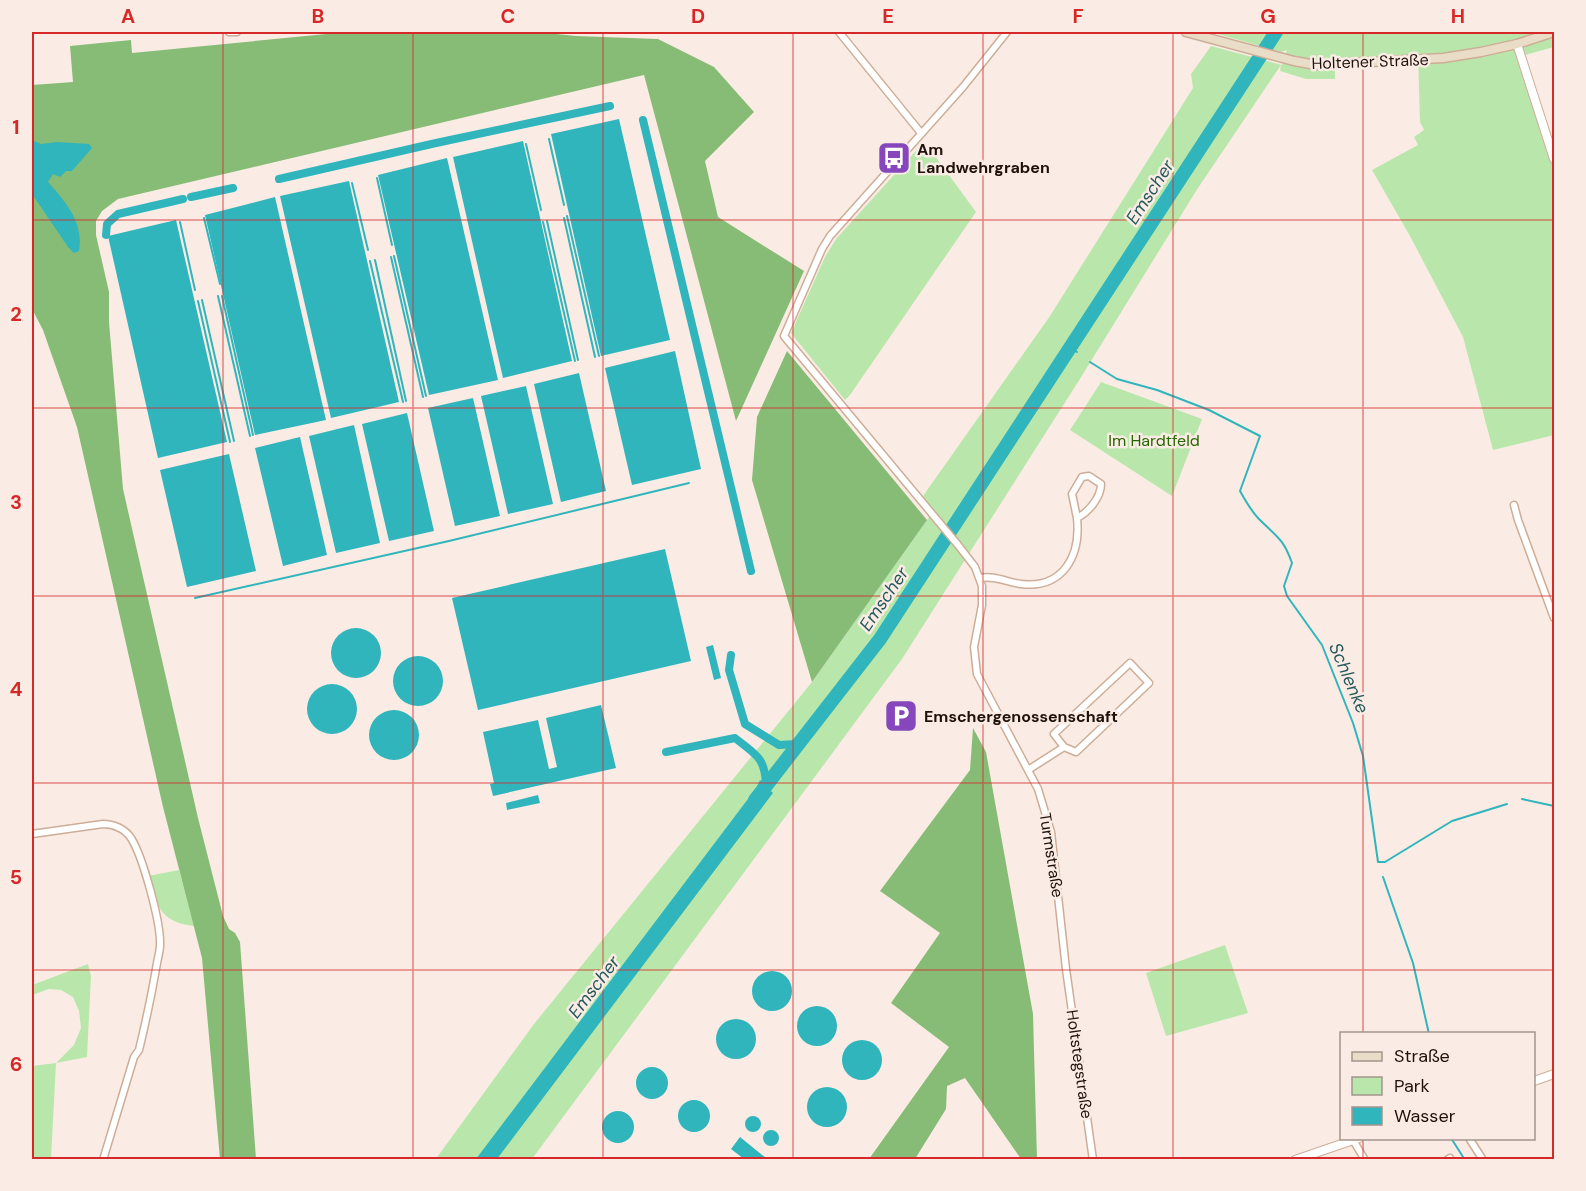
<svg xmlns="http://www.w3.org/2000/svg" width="1586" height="1191" font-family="'DM Sans',sans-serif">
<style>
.green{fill:#b9e7ab}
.forest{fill:#87bc77}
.water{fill:#30b5bd}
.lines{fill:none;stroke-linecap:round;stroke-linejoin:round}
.stream{stroke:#30b5bd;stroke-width:2}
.canal{stroke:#30b5bd;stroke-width:8}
.river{stroke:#30b5bd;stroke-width:14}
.minor-casing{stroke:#cead98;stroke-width:9}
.tertiary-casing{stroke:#cead98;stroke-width:10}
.secondary-casing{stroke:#cead98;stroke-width:11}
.minor{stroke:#fff;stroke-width:6}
.tertiary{stroke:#fff;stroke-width:8}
.secondary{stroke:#e9ddc7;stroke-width:8}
.grid{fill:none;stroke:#d62828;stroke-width:1.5;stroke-opacity:0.55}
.labels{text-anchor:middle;stroke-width:5;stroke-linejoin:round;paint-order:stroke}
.street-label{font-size:16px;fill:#1e120a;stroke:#faece4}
.poi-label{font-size:16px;font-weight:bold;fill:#1e120a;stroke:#faece4;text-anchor:start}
.park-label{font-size:16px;fill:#246600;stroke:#faece4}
.water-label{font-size:18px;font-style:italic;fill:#245a5d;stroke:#faece4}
.neatline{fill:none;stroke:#d62828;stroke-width:2}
.grid-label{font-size:20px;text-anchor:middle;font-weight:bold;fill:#d62828}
</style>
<rect width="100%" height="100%" fill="#faece4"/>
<path class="green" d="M1211 32H1553L1554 47 1521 56 1554 165V435L1493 450 1463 337 1410 236 1372 170 1418 145 1414 137 1424 130 1420 122 1418 56 1335 61V79H1306L1280 71 1281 65 1196 191 1078 382 902 659 532 1159 435 1160 534 1024 812 682 934 510 923 496 1050 316 1193 88 1191 74 1211 46 1282 65 1287 50 1281 52Z
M922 144 930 149 976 212 850 395 845 400 791 333 825 257 836 239Z
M1101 382 1202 419 1172 496 1070 430Z
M179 870 194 926C159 922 157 905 148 876Z
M1225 945 1248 1013 1166 1036 1146 973Z
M88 964 91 976 87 1057 56 1063 51 1159H32V1066L56 1063 74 1045 81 1028 79 1011 73 997 61 990 49 989 32 995V985Z"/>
<path class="forest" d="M347 32H536L576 36 658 39 714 67 754 112 705 161 718 217 804 271 736 421 644 75 118 199 102 211 96 221V235L109 292V322L123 489 198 818 223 916 229 929 235 933 240 942 256 1159H220L202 958 163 807 77 427 43 330 32 309V85L73 82 70 46 131 40 132 53Z
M787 351 927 520 812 682 752 480 757 417Z
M973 728 986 752 1033 1014 1037 1159H1021L965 1078 947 1086 946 1109 915 1159H869L949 1047 891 1003 940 933 880 891 970 770Z"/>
<path class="water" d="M619 119 670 340 601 356 551 134Z
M32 140 41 144 57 142 89 144 92 148 72 171H66L60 177 53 174 48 182C66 202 84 223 79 251L74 253 68 247 32 194Z
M523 141 572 361 503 378 453 157Z
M447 158 498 380 429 395 378 175Z
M349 181 399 402 331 418 280 196Z
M275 197 326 420 255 435 205 215Z
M176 220 227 442 158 458 108 236Z
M675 351 701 469 632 485 605 368Z
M579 373 606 491 561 502 534 384Z
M526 386 553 504 508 514 481 396Z
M473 398 500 516 455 526 428 408Z
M407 413 434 531 389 541 362 424Z
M354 425 380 543 336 553 309 436Z
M300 437 327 555 283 566 255 448Z
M229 454 256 571 187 587 160 470Z
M665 549 691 661 478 710 452 598Z
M331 653a25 25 0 1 1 50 0a25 25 0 1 1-50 0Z
M713 645 721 678 714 680 706 647Z
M393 681a25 25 0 1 1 50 0a25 25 0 1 1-50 0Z
M307 709a25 25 0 1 1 50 0a25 25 0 1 1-50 0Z
M601 705 616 768 493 796 490 784 494 783 483 732 538 720 549 769 557 767 546 718Z
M369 735a25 25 0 1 1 50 0a25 25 0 1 1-50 0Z
M760 780 773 793 497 1159H476L757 787Z
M538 795 540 803 507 810 506 803Z
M752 991a20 20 0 1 1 40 0a20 20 0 1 1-40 0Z
M797 1026a20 20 0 1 1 40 0a20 20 0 1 1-40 0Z
M716 1039a20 20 0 1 1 40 0a20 20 0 1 1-40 0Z
M842 1060a20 20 0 1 1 40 0a20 20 0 1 1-40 0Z
M636 1083a16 16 0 1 1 32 0a16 16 0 1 1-32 0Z
M807 1107a20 20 0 1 1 40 0a20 20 0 1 1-40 0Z
M678 1116a16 16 0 1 1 32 0a16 16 0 1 1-32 0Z
M602 1127a16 16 0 1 1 32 0a16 16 0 1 1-32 0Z
M745 1124a8 8 0 1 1 16 0a8 8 0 1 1-16 0Z
M763 1138a8 8 0 1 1 16 0a8 8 0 1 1-16 0Z
M740 1137 766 1158 765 1159H744L731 1149Z"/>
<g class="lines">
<path class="stream" d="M549 139 564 205
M526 144 541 210
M377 178 392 245
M352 183 368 250
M567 216 599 356
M204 218 220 284
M564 218 595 357
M547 221 578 360
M180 222 195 290
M543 222 575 361
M394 256 426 396
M391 257 423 397
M375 260 406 401
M370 261 403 402
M218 296 250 436
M222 296 253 435
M202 300 234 441
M198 301 230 442
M1071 348 1077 352
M1090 362 1117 379 1157 390 1209 410 1260 436 1240 491C1245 500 1251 511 1259 519 1277 537 1283 538 1292 563L1284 586 1287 596 1322 645 1353 723 1363 756 1378 862H1385L1452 821 1507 804
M195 598 449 541 689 483
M1522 799 1554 806
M1383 877 1413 963 1429 1034
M1451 1138 1465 1160"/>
<path class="canal" d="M643 120 751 571
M279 179 436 143 610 106
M191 197 233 188
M106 235 107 224 118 214 183 199
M731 655 729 670 745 724 779 745 797 744
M666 752 735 738C756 755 765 757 766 785"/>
<path class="river" d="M755 800 880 639 1276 32"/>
<defs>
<path id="minor" d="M229 32H237
M839 32 921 133
M1007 32 963 87 830 236 822 249 784 336 958 545 975 567 982 586V605L974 647 977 674 1038 789 1051 832 1066 969 1093 1160
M1514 505 1518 520 1554 618
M980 578C993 575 1007 582 1021 584 1063 589 1081 556 1077 518 1089 512 1101 497 1101 484L1089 476 1082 477 1072 494 1077 518
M1130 663 1149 683 1076 752 1064 747 1054 734Z
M1028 770 1064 747
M32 834 103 824C114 824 125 829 131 838 143 857 161 923 160 945 160 951 158 957 157 963 152 993 146 1021 139 1050L134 1057 103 1160
M1469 1138 1483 1160
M1353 1140 1365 1160
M1447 1160 1450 1158V1160"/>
<path id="tertiary" d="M1517 44 1554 159
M1534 1081 1554 1074
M1295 1160 1359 1138"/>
<path id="secondary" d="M1186 32 1294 61 1316 65 1443 58 1481 52 1517 44 1554 32"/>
</defs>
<use href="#minor" class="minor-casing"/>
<use href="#tertiary" class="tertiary-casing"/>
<use href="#secondary" class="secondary-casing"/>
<use href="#minor" class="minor"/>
<use href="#tertiary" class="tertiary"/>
<use href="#secondary" class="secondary"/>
</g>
<path class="grid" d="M223 32V1160M413 32V1160M603 32V1160M793 32V1160M983 32V1160M1173 32V1160M1363 32V1034M32 220H1554M32 408H1554M32 596H1554M32 783H1554M32 970H1554M1363 1138V1160"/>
<defs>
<symbol id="bus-square" viewBox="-11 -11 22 22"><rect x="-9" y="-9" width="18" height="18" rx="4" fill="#8647bc" stroke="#faece4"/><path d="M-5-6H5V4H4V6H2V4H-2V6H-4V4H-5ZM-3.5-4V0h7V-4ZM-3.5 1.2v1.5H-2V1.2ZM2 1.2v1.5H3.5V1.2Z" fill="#fff"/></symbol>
<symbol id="parking-square" viewBox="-11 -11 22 22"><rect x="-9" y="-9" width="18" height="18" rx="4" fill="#8647bc" stroke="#faece4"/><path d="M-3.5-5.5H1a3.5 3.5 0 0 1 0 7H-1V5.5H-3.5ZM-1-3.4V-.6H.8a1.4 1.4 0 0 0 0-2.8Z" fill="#fff"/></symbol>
</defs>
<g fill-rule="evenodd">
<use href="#bus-square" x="875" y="139" width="38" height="38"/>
<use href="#parking-square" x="882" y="697" width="38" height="38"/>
</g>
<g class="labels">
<g class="street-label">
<text transform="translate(1370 61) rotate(-2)" y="6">Holtener Straße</text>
<text transform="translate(1052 855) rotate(81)" y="6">Turmstraße</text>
<text transform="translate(1080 1064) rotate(82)" y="6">Holtstegstraße</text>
</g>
<g class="poi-label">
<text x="917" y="155">Am<tspan x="917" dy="18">Landwehrgraben</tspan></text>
<text x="924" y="722">Emschergenossenschaft</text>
</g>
<g class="park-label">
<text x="1154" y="446">Im Hardtfeld</text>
</g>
<g class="water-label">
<text transform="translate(1150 192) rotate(-57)" y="6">Emscher</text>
<text transform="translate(884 599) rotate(-56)" y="6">Emscher</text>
<text transform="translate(1349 678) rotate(67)" y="6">Schlenke</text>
<text transform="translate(594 987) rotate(-53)" y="6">Emscher</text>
</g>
</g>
<rect width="1586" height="1191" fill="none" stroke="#faece4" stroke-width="66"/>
<rect x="1340" y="1032" width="195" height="108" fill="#faece4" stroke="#a2958d" stroke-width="1.5"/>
<rect x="1352" y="1052" width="30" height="9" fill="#e9ddc7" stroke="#a2958d" stroke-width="1.5"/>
<text x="1394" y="1062" font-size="18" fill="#1e120a">Straße</text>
<rect x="1352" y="1077" width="30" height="18" fill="#b9e7ab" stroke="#a2958d" stroke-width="1.5"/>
<text x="1394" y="1092" font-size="18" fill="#1e120a">Park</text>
<rect x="1352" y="1107" width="30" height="18" fill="#30b5bd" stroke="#a2958d" stroke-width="1.5"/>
<text x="1394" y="1122" font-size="18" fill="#1e120a">Wasser</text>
<rect x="33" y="33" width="1520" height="1125" class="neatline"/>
<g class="grid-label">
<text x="128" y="23">A</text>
<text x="318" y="23">B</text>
<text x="508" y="23">C</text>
<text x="698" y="23">D</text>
<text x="888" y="23">E</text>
<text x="1078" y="23">F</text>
<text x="1268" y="23">G</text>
<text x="1458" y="23">H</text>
<text x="16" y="134">1</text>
<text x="16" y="321">2</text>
<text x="16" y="509">3</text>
<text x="16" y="696">4</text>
<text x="16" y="884">5</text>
<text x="16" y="1071">6</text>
</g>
</svg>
